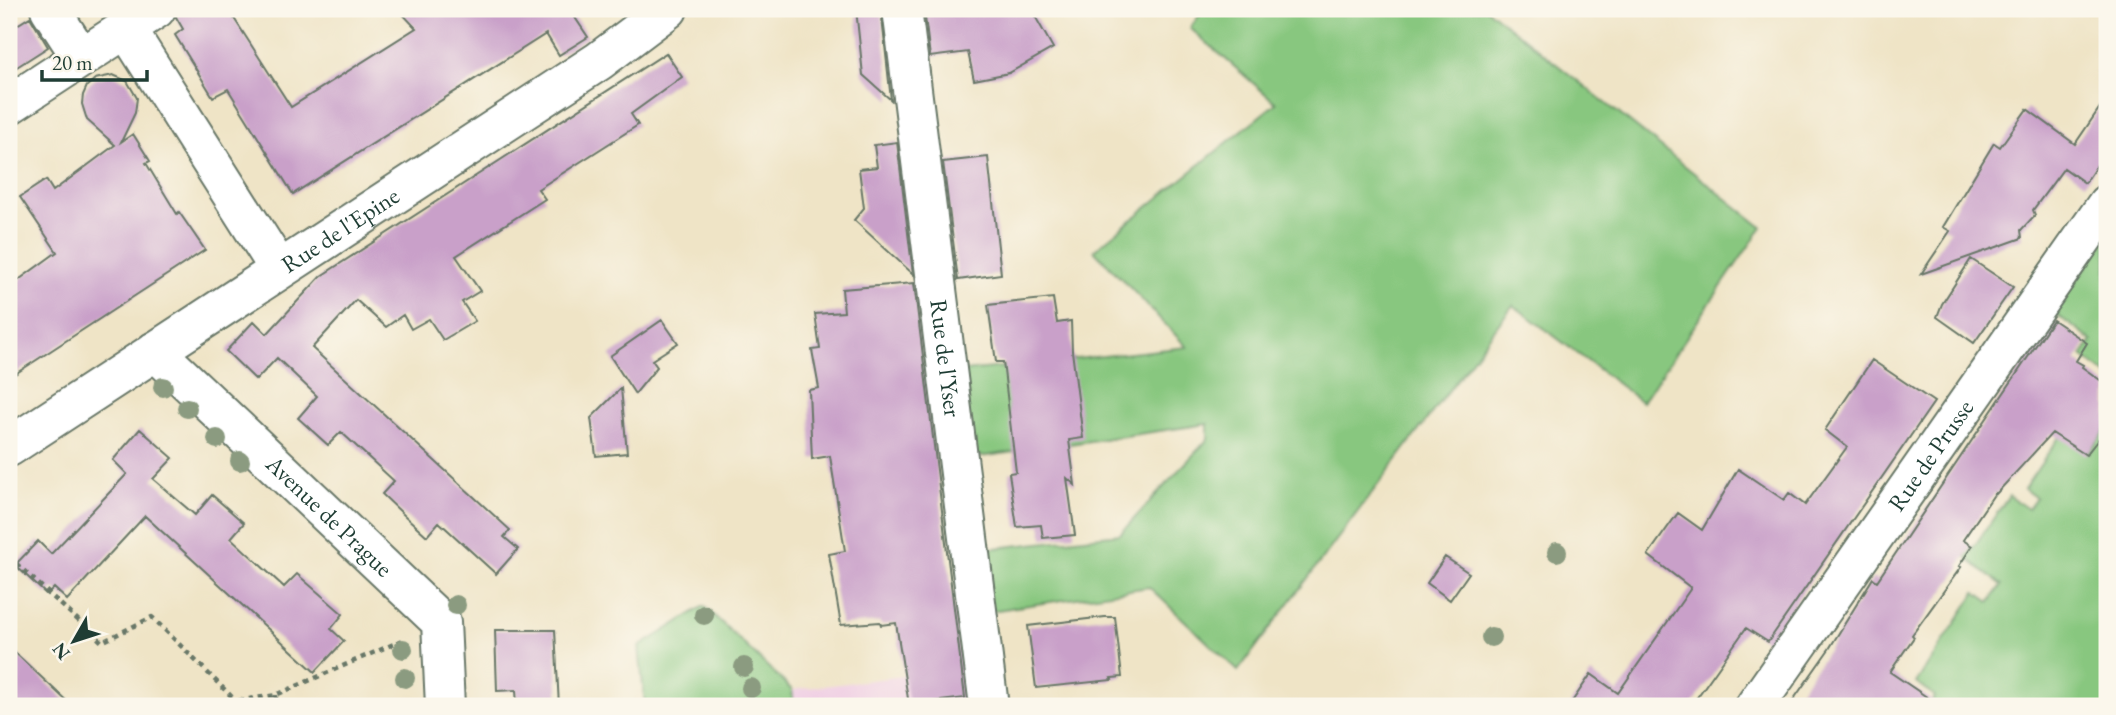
<svg xmlns="http://www.w3.org/2000/svg" width="2116" height="715" font-family="'EB Garamond',serif">
<style>
.built{fill:#f0d0e4}
.green{fill:#88c77f;stroke:#54825a;stroke-width:2}
.building{fill:#c9a0c9}
.lines{fill:none;stroke-linecap:round;stroke-linejoin:round}
.minor-casing{stroke:#687767;stroke-width:42}
.path{stroke:#687767;stroke-width:4.5;stroke-dasharray:5 5;stroke-linecap:butt}
.minor{stroke:#fff;stroke-width:38}
.tree{fill:#8b9b80}
.labels{text-anchor:middle;stroke-width:5;stroke-linejoin:round;paint-order:stroke}
.street-label{font-size:24px;fill:#1f3d34;stroke:#fbf7ec}
</style>
<rect width="100%" height="100%" fill="#fbf7ec"/>
<filter id="ink" filterUnits="userSpaceOnUse"><feTurbulence type="fractalNoise" baseFrequency=".0143" numOctaves="2"/><feDisplacementMap in="SourceGraphic" scale="14" xChannelSelector="R" yChannelSelector="G"/><feConvolveMatrix kernelMatrix="1 2 1 2 8 2 1 2 1" color-interpolation-filters="sRGB"/></filter>
<filter id="wash" filterUnits="userSpaceOnUse"><feTurbulence type="fractalNoise" baseFrequency=".00686" numOctaves="4" result="noise"/><feDisplacementMap in="SourceGraphic" scale="28" xChannelSelector="R" yChannelSelector="G"/><feGaussianBlur stdDeviation="1.57" result="paint"/><feColorMatrix in="noise" values="0 0 0 0 0 0 0 0 0 0 0 0 0 0 0 0 0 1.4 0 .05"/><feComposite in="paint" operator="in"/></filter>
<g filter="url(#wash)">
<rect width="100%" height="100%" fill="#efe4c6"/>
<path class="built" d="M704 606 792 690 967 668 972 706H645L639 647Z"/>
<path class="green" d="M1204 9H1487L1762 227 1642 402 1513 305 1238 671 1149 587 977 613 969 551 1120 534 1208 439V424L958 460 947 373 1187 347 1094 250 1276 103 1190 28Z
M2107 238V375L2082 356 2092 341 2053 312Z
M2107 428V706H1929L1935 696 1916 683 1976 592 1990 602 2002 585 1966 558 2009 496 2028 509 2036 498 2024 489 2062 433 2089 453Z
M704 606 792 690 794 706H645L639 647Z"/>
<g id="blocks">
<path class="building" d="M178 9H228L291 107 416 28 398 9H586L574 16 588 37 559 55 546 34 293 194 228 89 213 97 175 35 183 29 176 17Z
M856 9H881L891 100 863 75Z
M924 9H1031L1053 48 1009 73 974 80 968 52 930 57Z
M30 17 48 47 9 72V30Z
M666 53 682 77 631 114 638 125 538 189 545 199 456 256 480 291 462 302 475 321 443 340 429 319 411 329 403 315 386 327 356 300 312 348 510 530 504 537 518 549 496 574 439 522 427 536 404 515 382 494 394 481 341 432 328 445 298 418 317 396 277 358 256 380 226 351 254 321 267 334 321 276Z
M113 75 127 81 137 98 135 113 121 142 133 134 150 161 146 163 177 214 179 212 205 250 9 378V287L57 252 20 197 46 180 53 191 115 145 87 120 82 104 83 95 87 86 95 79Z
M2107 97V150L2085 183 2064 168 2033 210 2035 215 2021 230 2022 238 1921 274 1950 231 1943 227 1994 143 2000 147 2027 109 2075 144Z
M897 142 913 274 854 220 864 208 859 169 877 167 874 145Z
M988 157 1001 274 958 280 943 162Z
M1971 259 2013 287 1974 343 1937 317 1942 304Z
M914 283 965 698 909 705 896 623 881 625 880 622 841 625 829 554 845 551 830 456 812 459 809 390 819 388 812 350 820 349 815 314 844 312 842 289Z
M1053 298 1057 323 1071 321 1072 351 1083 438 1069 440 1075 485 1067 478 1075 535 1043 538 1041 525 1017 527 1009 473 1016 472 1003 362H996L988 305Z
M662 320 678 343 652 360 657 367 635 394 610 356Z
M2053 320 2087 343 2076 361 2083 365 2082 367 2107 385V428L2086 455 2052 433 1996 494 1995 493 1963 540 1972 546 1959 566 1961 567 1912 635 1914 637 1890 672 1940 706H1789L1829 649 1873 578 1877 581Z
M1872 360 1934 402 1768 642 1746 628 1691 706H1569L1591 674 1618 693 1691 588 1648 555 1678 513 1702 530 1738 469 1784 500 1789 493 1805 505 1847 447 1825 430Z
M621 388 627 453 596 456 591 418Z
M140 429 173 458 153 479 195 515 212 495 244 523 231 538 284 587 297 574 343 614 331 629 344 641 315 672 145 516 67 600 54 588 47 595 15 565 38 541 51 554 127 474 113 460Z
M1445 557 1469 573 1450 600 1427 583Z
M1105 617H1115L1122 677 1111 678 1112 680 1036 688 1028 626Z
M495 630H555L559 706H517L516 690 497 691Z
M9 647 39 675 72 706H9Z"/>
</g>
</g>
<g filter="url(#ink)">
<use href="#blocks" fill-opacity="0" stroke="#687767" stroke-width="2"/>
<g class="lines">
<defs>
<g id="minor">
<path d="M50 9 81 57"/>
<path id="s1" d="M902 9 989 706"/>
<path d="M126 28 279 269"/>
<path d="M9 105 156 9"/>
<path id="s2" d="M155 351 441 622 445 706"/>
<path id="s3" d="M9 447 599 61 668 9"/>
<path id="s4" d="M1755 706 2107 204"/>
</g>
</defs>
<use href="#minor" class="minor-casing"/>
<path class="path" d="M9 557 102 642 152 617 236 701
M276 695V706
M231 706 236 701 276 695 405 639"/>
<use href="#minor" class="minor"/>
</g>
<g class="tree">
<circle cx="163" cy="387" r="10"/>
<circle cx="187" cy="408" r="10"/>
<circle cx="217" cy="439" r="10"/>
<circle cx="240" cy="461" r="10"/>
<circle cx="1557" cy="552" r="10"/>
<circle cx="456" cy="605" r="10"/>
<circle cx="704" cy="615" r="10"/>
<circle cx="1491" cy="637" r="10"/>
<circle cx="403" cy="649" r="10"/>
<circle cx="744" cy="667" r="10"/>
<circle cx="405" cy="678" r="10"/>
<circle cx="751" cy="688" r="10"/>
</g>
</g>
<g class="labels">
<g class="street-label">
<text dy="8" stroke="none"><textPath href="#s3" startOffset="396">Rue de l'Epine</textPath></text>
<text dy="8" stroke="none"><textPath href="#s1" startOffset="352">Rue de l'Yser</textPath></text>
<text dy="8" stroke="none"><textPath href="#s4" startOffset="306">Rue de Prusse</textPath></text>
<text dy="8" stroke="none"><textPath href="#s2" startOffset="240">Avenue de Prague</textPath></text>
</g>
</g>
<rect width="2116" height="715" fill="none" stroke="#fbf7ec" stroke-width="35"/>
<g transform="translate(74 641) rotate(231)" stroke="#fbf7ec" stroke-width="5" paint-order="stroke">
<path d="M0-5L12 26L0 18L-12 26Z" fill="#1f3d34"/>
<text y="-10" font-size="19" font-weight="bold" text-anchor="middle" fill="#1f3d34">N</text>
</g>
<path d="M42 70v10h105v-10" fill="none" stroke="#1f3d34" stroke-width="3.5"/>
<text x="52" y="70" font-size="21" fill="#1f3d34" stroke="#fbf7ec" stroke-width="5" paint-order="stroke">20 m</text>
</svg>
